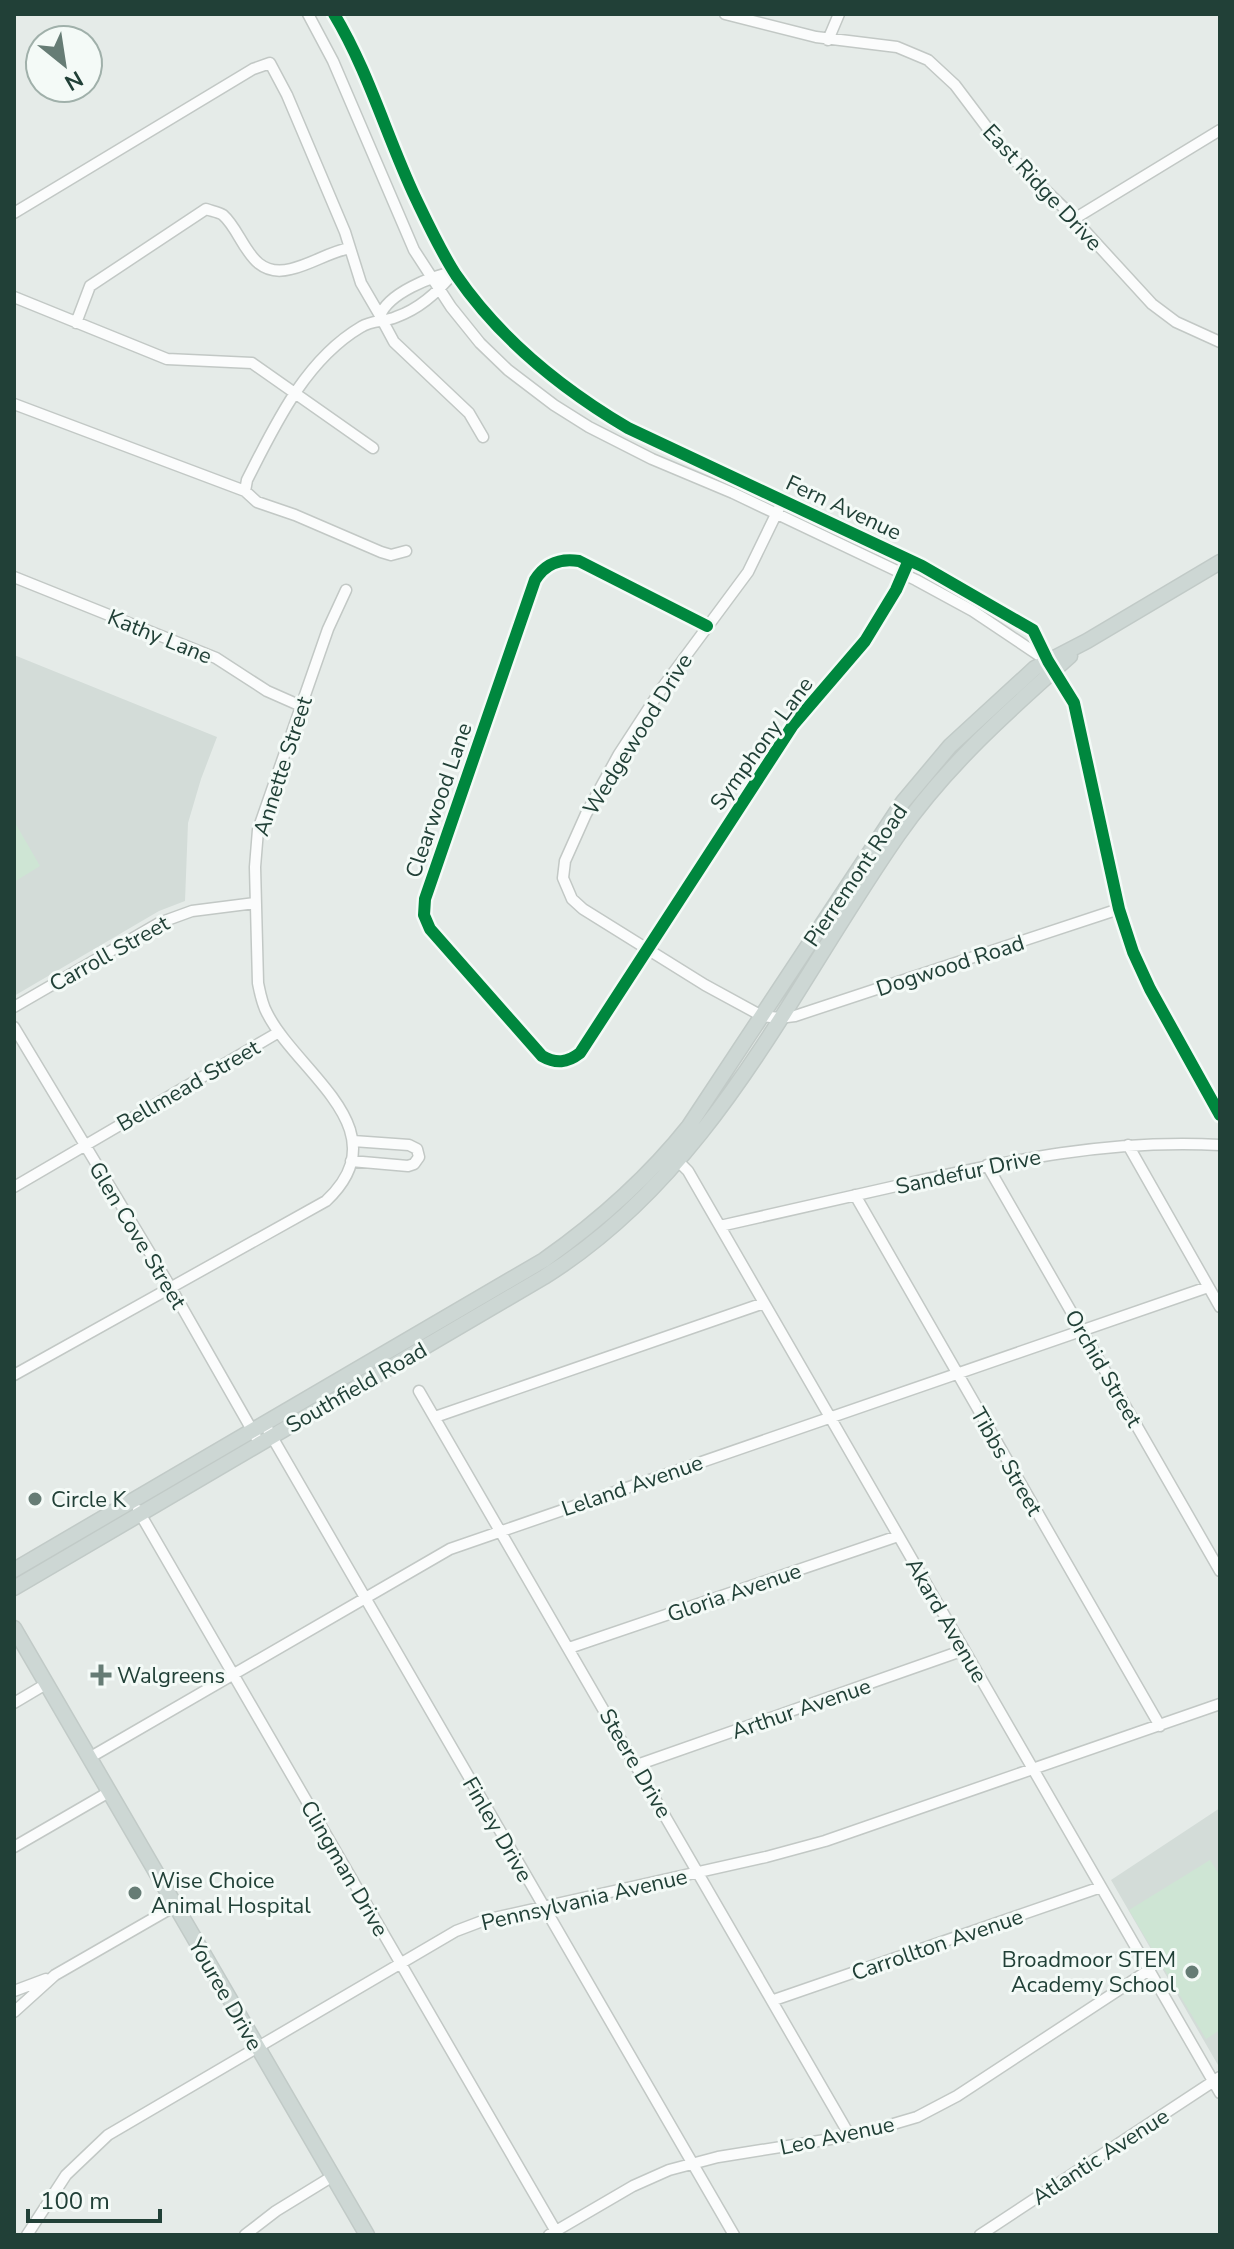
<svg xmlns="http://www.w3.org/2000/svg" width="1234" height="2249" font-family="'Nunito Sans',sans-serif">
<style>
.built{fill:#d3dcd8}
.green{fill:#cee5d4}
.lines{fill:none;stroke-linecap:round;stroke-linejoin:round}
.minor-casing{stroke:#c2c8c5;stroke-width:13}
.major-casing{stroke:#c1cac7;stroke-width:17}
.minor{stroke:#fbfcfc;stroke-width:10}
.major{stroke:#cdd7d4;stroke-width:14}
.cycleway-casing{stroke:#f4faf7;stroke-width:17}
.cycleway{stroke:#00873e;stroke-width:12}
.poi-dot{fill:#667c75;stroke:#f4faf7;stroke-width:3}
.labels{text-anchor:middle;stroke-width:6;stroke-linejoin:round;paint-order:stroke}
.street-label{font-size:22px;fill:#214037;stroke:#f4faf7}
.poi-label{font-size:22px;fill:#214037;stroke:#f4faf7;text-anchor:start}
</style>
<rect width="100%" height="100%" fill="#e5ebe8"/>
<path class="built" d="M14 655 217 737 201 779 188 823 185 901 159 911 14 996Z
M1220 1808V2064L1218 2065 1111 1880Z"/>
<path class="green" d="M14 821 40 866 14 882Z
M1210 1860 1220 1876V2030L1206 2039 1129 1910Z"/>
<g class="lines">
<defs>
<path id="minor" d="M308 14 333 61 414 250 451 307 480 343 508 370 554 405 589 427 652 459 733 493 916 580 973 611 1046 660
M334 14C369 72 387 138 416 199 428 224 441 252 456 275 500 339 562 389 628 428L922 566 1033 630 1048 661 1074 703 1119 909 1133 952 1150 989 1220 1115
M725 14 816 37 897 47 928 60 955 85 1004 150 1063 207 1152 304 1176 322 1220 342
M828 40 839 14
M14 213 253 69 270 63 287 95 345 232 361 283 382 319
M1074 219 1220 130
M454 272C432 276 388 293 380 316L394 342 469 413 483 437
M14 297 167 359 252 363 373 448
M76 323 90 286 206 209C211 211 219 212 223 215 244 233 249 280 291 269 312 264 329 252 350 248
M14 404 245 491
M783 500 748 572 662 688 619 754 586 814 565 861 563 878 572 899 583 909 705 985 762 1016 779 1018 795 1016 1119 909
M406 551 391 555 381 552 295 515 257 502 245 491 247 480C275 425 305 360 361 327 372 320 385 322 396 317 419 309 439 291 454 272
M14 577 216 658 267 691 301 706
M707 626 579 561C559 558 545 564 535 580L425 899 424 915 430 929 542 1056C556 1064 567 1063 580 1053L793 725 865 641 896 590 909 560
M14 1007 159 923 192 911 255 903
M14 1027 171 1288 260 1444
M1128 1145 1220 1307
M673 1156 688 1171 1220 2093
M351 1161 408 1166 414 1164 419 1157 417 1149 409 1145 353 1141
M987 1165 1220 1571
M14 1187 279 1032
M855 1195 1160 1726
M720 1226C781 1212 843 1198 905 1184 1012 1160 1109 1139 1220 1145
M14 1375 326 1201C402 1130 297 1073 267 1013 262 1004 260 993 258 983L255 867 258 830 328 629 346 590
M419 1391 850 2136
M435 1417 764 1303
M264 1423 734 2235
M138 1510 558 2235
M569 1648 898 1536
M14 1703 46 1684
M89 1758 450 1549 1208 1287
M637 1765 964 1650
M14 1847 109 1792
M14 1991 46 1979
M774 2000 1101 1887
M14 2012 55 1975 175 1906
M27 2235 66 2175 108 2135 456 1931 485 1920 766 1857 825 1841 1220 1704
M245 2235 276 2211 333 2176
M549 2235 633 2186 669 2170 718 2157 856 2135 917 2117 957 2096 1149 1970
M980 2235 1220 2077"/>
<path id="major" d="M14 1570 544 1260C599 1221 647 1179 689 1126L903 802 950 746 1035 668 1087 641 1220 562
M14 1588 544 1277C712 1172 789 992 898 835 946 766 1008 711 1070 656
M14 1628 367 2235"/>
</defs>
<use href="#minor" class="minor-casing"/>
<use href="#major" class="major-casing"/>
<use href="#minor" class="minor"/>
<use href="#major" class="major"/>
<defs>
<path id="cycleway" d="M334 14C369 72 387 138 416 199 428 224 441 252 456 275 500 339 562 389 628 428L922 566 1033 630 1048 661 1074 703 1119 909 1133 952 1150 989 1220 1115
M707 626 579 561C559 558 545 564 535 580L425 899 424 915 430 929 542 1056C556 1064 567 1063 580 1053L793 725 865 641 896 590 909 560"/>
</defs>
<use href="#cycleway" class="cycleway-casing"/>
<use href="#cycleway" class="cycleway"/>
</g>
<g class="poi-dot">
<circle cx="35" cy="1499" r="8"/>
<path d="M97 1663h8v8h8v8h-8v8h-8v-8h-8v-8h8z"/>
<circle cx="135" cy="1893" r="8"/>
<circle cx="1192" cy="1972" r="8"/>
</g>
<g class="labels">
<g class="street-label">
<text transform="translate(1043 187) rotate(47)" y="8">East Ridge Drive</text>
<text transform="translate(844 507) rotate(25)" y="8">Fern Avenue</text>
<text transform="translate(160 636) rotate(22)" y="8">Kathy Lane</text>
<text transform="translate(637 734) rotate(-58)" y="8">Wedgewood Drive</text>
<text transform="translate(761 743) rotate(-54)" y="8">Symphony Lane</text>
<text transform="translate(282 766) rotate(-72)" y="8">Annette Street</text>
<text transform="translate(438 800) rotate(-71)" y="8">Clearwood Lane</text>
<text transform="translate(855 875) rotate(-56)" y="8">Pierremont Road</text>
<text transform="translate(109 953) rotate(-29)" y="8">Carroll Street</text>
<text transform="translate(950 965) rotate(-18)" y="8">Dogwood Road</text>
<text transform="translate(188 1085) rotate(-30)" y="8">Bellmead Street</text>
<text transform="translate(968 1171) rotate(-12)" y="8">Sandefur Drive</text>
<text transform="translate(138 1235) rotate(59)" y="8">Glen Cove Street</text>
<text transform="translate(1104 1368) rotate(60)" y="8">Orchid Street</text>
<text transform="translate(356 1387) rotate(-30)" y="8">Southfield Road</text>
<text transform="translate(1007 1461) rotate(60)" y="8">Tibbs Street</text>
<text transform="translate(632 1485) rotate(-19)" y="8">Leland Avenue</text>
<text transform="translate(734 1592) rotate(-19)" y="8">Gloria Avenue</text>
<text transform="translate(947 1620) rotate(60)" y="8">Akard Avenue</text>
<text transform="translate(801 1708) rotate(-19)" y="8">Arthur Avenue</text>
<text transform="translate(636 1763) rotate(60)" y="8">Steere Drive</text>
<text transform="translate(498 1829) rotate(60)" y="8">Finley Drive</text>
<text transform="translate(345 1868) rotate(60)" y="8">Clingman Drive</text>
<text transform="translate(584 1899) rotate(-13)" y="8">Pennsylvania Avenue</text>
<text transform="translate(937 1944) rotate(-19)" y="8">Carrollton Avenue</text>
<text transform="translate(226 1994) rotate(60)" y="8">Youree Drive</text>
<text transform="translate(837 2135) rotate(-12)" y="8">Leo Avenue</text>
<text transform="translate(1100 2156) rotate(-33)" y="8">Atlantic Avenue</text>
</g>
<g class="poi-label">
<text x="51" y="1507">Circle K</text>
<text x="117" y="1683">Walgreens</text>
<text x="151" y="1888">Wise Choice<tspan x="151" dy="25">Animal Hospital</tspan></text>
<text x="1176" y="1967" text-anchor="end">Broadmoor STEM<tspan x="1176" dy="25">Academy School</tspan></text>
</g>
</g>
<rect width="1234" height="2249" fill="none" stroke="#214037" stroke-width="32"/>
<g transform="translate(64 64) rotate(150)"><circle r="38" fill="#f4faf7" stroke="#a0b0aa" stroke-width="2"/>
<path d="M0-6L14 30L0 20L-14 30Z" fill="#667c75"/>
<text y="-12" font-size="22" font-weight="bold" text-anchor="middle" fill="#214037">N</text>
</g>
<path d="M28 2209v12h132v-12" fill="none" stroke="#214037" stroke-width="4"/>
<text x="40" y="2209" font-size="24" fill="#214037" stroke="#f4faf7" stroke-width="6" paint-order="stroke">100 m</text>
</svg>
